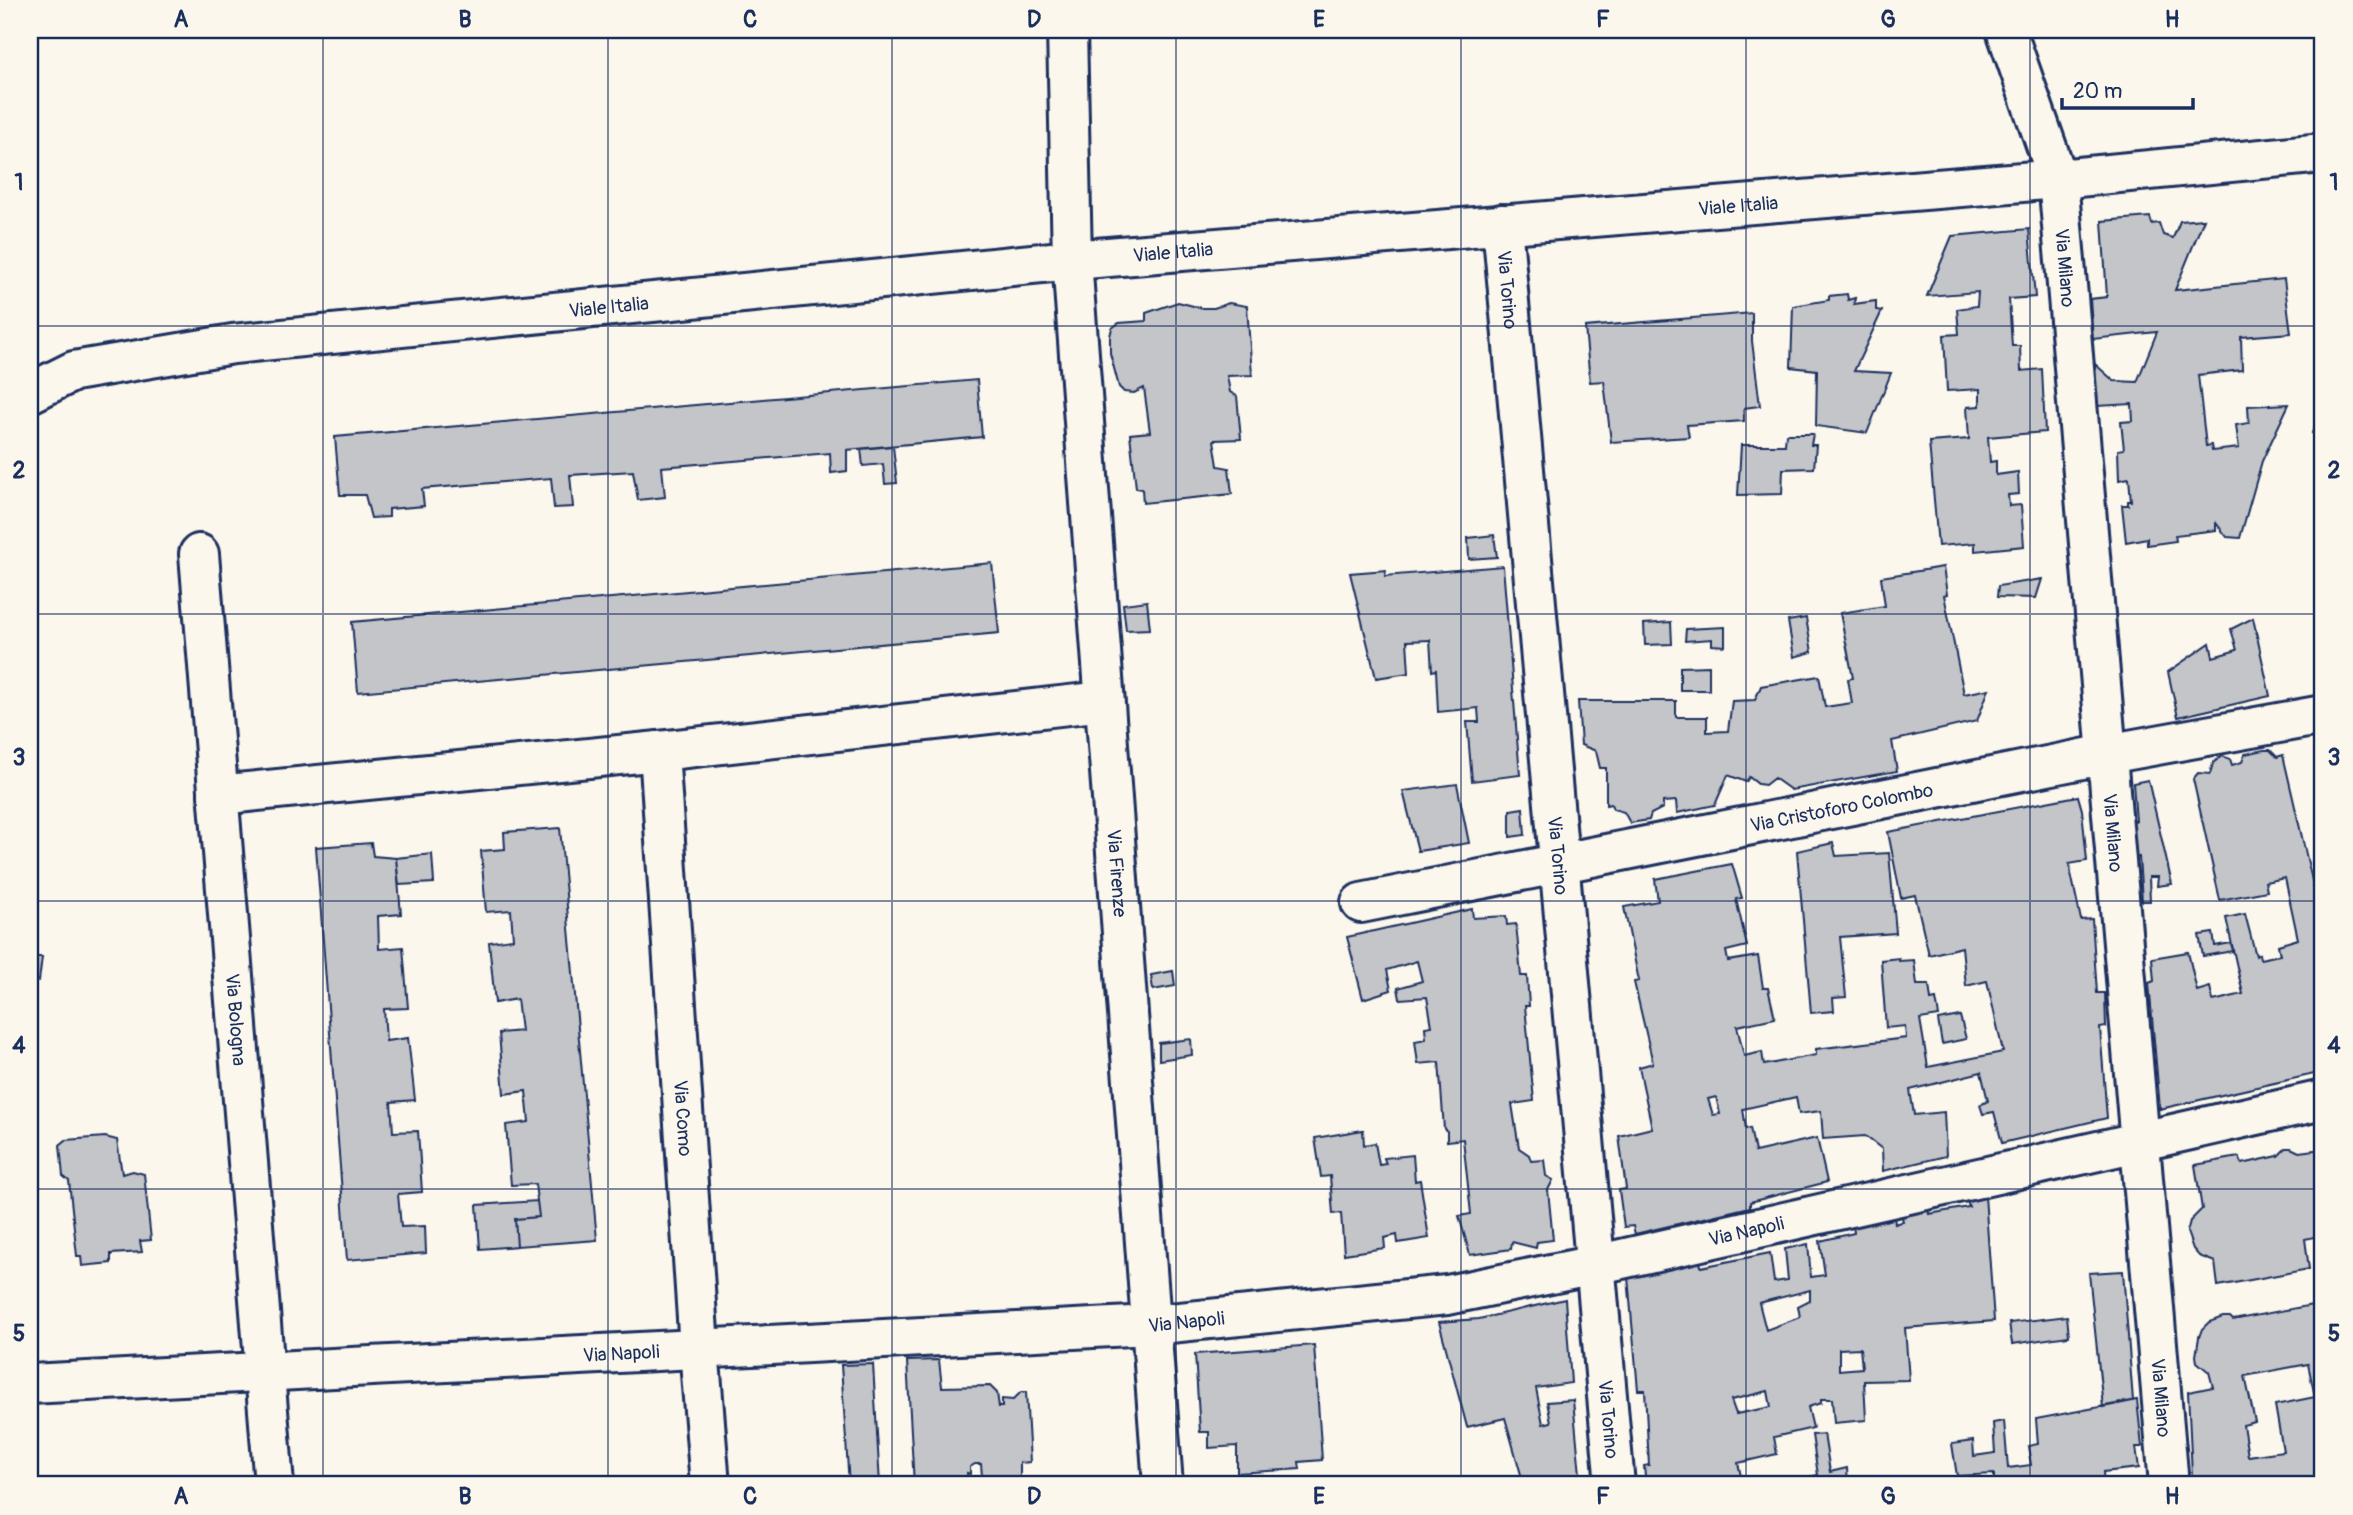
<svg xmlns="http://www.w3.org/2000/svg" width="2353" height="1515" font-family="Pangolin,sans-serif">
<style>
.building{fill:#c3c5c9;stroke:#1b2f5e;stroke-width:2;fill-rule:evenodd}
.lines{fill:none;stroke-linecap:round;stroke-linejoin:round}
.minor-casing{stroke:#1b2f5e;stroke-width:44}
.tertiary-casing{stroke:#1b2f5e;stroke-width:44}
.minor{stroke:#fbf7ec;stroke-width:38}
.tertiary{stroke:#fbf7ec;stroke-width:38}
.grid{fill:none;stroke:#1b2f5e;stroke-width:2;stroke-opacity:0.55}
.labels{text-anchor:middle;stroke-width:5;stroke-linejoin:round;paint-order:stroke}
.street-label{font-size:19px;fill:#1b2f5e;stroke:#fbf7ec}
.neatline{fill:none;stroke:#1b2f5e;stroke-width:2.5}
.grid-label{font-size:23px;text-anchor:middle;font-weight:bold;fill:#1b2f5e}
</style>
<rect width="100%" height="100%" fill="#fbf7ec"/>
<filter id="ink" filterUnits="userSpaceOnUse"><feTurbulence type="fractalNoise" baseFrequency=".0143" numOctaves="2"/><feDisplacementMap in="SourceGraphic" scale="14" xChannelSelector="R" yChannelSelector="G"/><feConvolveMatrix kernelMatrix="1 2 1 2 8 2 1 2 1" color-interpolation-filters="sRGB"/></filter>
<g filter="url(#ink)">
<path class="building" d="M2150 217 2152 224 2159 223 2163 235 2173 238 2180 221 2204 219 2175 290 2284 279 2291 333 2241 337 2242 370 2198 375 2206 446 2211 445 2212 451 2239 448 2236 425 2249 423 2248 406 2289 404 2262 461 2240 538 2227 537 2216 523V530L2175 535 2176 541 2147 545V538L2126 542 2122 505H2128V501H2131L2129 478 2119 480 2118 450 2124 449 2121 422 2133 421 2132 404 2097 406 2095 364 2114 381 2137 382 2157 332 2093 339 2090 299 2107 297 2102 221Z
M2029 229 2035 297 2009 299 2012 346H2020L2021 371 2042 369 2045 432 1988 437 1990 462 1996 461V475L2018 472 2019 494 2008 495 2009 506 2021 505 2024 546 1975 551V543L1938 546 1929 442 1969 439 1967 407 1980 406V389L1947 391 1944 335 1959 334 1957 309 1977 306 1978 292 1927 296 1952 236Z
M1847 294 1848 300 1855 298 1854 304 1876 301V310L1882 311 1854 371 1891 373 1867 433 1816 426 1817 370 1791 367 1793 306 1829 300V296Z
M1178 302 1201 308H1214L1229 303 1247 306 1252 375 1227 376 1230 392 1237 396 1241 439 1214 440 1218 466 1229 468 1232 494 1143 503 1142 489 1136 488 1130 434 1150 432 1144 388 1134 393 1124 392 1119 387 1110 353V336L1112 328 1119 323 1146 321V313Z
M1752 313V341L1760 406 1744 408V421L1687 425 1689 437 1611 442 1604 381 1590 382 1585 327Z
M977 380 982 437 847 450V471L831 473 830 453 662 467 665 497 638 500 633 471 570 475 573 507 554 508 551 478 422 489 424 506 389 509V517L371 518 365 495H340L335 437Z
M2323 408V438L2312 433Z
M1786 434H1813L1811 445H1816L1814 468 1783 469 1782 494 1738 495 1741 445H1785Z
M893 446 897 483 885 484 883 464 863 466 861 449Z
M1494 535 1497 557 1469 559 1468 538Z
M992 563 999 633 358 692 352 622Z
M1503 566 1520 775 1472 781 1467 722H1479L1478 708 1438 712 1436 670 1432 671 1430 640 1407 641 1409 673 1376 678 1350 573 1386 570 1385 576Z
M1943 567 1947 594 1944 595 1964 694 1989 689 1977 721 1892 741 1897 771 1791 790 1774 778 1765 785 1758 784 1749 777 1746 782 1728 775 1715 805 1677 813 1676 801 1663 802V808L1651 814 1649 820 1630 823 1624 812 1613 809 1611 804 1606 805V768H1600L1596 751 1581 745 1578 701H1676V717H1707V732L1728 731 1732 701 1755 700 1761 686 1819 676 1825 707 1852 703 1848 679 1853 678 1840 613 1885 606 1881 577Z
M2042 579 2036 598 1997 597 1998 586Z
M1147 601 1150 629 1126 630 1123 604Z
M1806 618 1812 652 1794 657 1788 621Z
M2253 618 2270 696 2178 717 2168 672 2210 643 2213 657 2237 650 2231 629Z
M1671 622 1672 644 1645 645 1644 624Z
M1725 627V646L1712 645V639L1685 641 1686 629Z
M1709 666V690H1680V667Z
M2264 750H2270L2277 757 2283 755 2323 928V1072L2160 1109 2149 983 2154 981 2152 958 2188 952 2197 991 2210 987 2213 1001 2243 994 2226 918 2245 914 2256 956 2259 954 2260 959 2280 955 2278 945 2298 939 2285 878 2265 882 2267 891 2220 900 2193 779 2198 773 2210 774 2213 763 2222 756 2230 759 2232 765 2242 762 2245 754Z
M2148 780 2172 884 2157 886 2158 877H2149L2150 901H2142L2139 857 2134 858 2131 821H2136L2133 783Z
M1457 784 1469 843 1418 851 1403 791Z
M2078 796 2082 810 2087 861 2069 864 2081 920 2092 919 2097 993H2105L2106 1027 2100 1028 2107 1118 2002 1143 1994 1112 1983 1114 1980 1105 1988 1101 1981 1072 1910 1090 1914 1115 1944 1112 1946 1156 1883 1171 1882 1149 1865 1136 1823 1139 1821 1111 1799 1114 1796 1097 1743 1109 1746 1129 1750 1128 1755 1152 1817 1138 1827 1182 1750 1202V1207L1635 1234 1633 1226 1624 1227 1619 1190 1626 1189 1619 1136 1652 1128 1639 1067 1653 1063 1634 982 1639 981 1624 907 1658 901 1655 879 1732 864 1742 898 1736 899 1747 946 1726 951 1728 961 1758 956 1763 988H1768L1775 1018 1737 1026 1744 1056 1762 1052 1764 1065 1816 1055V1049L1906 1038 1905 1026 1886 1028 1881 960 1899 958V961L1914 960 1917 985H1929L1931 1000 1936 999 1939 1016 1920 1019 1928 1067 2003 1052 1987 981 1966 986 1962 947 1929 955 1915 895 1901 898 1888 832ZM1716 1097 1720 1114 1713 1115 1708 1099Z
M1523 808 1525 835 1510 837V810Z
M560 828 597 1240 517 1246 515 1219 539 1217 535 1184 511 1185 506 1125 529 1122 526 1091 504 1094 499 1033 521 1031 517 999 495 1003 489 942 513 939 511 910 486 912 481 851 505 849 504 832Z
M371 843 373 856 396 858 401 914 378 916 379 949 403 947 408 1008 384 1009 386 1041 408 1038 415 1100 391 1102 393 1132 418 1131 422 1192 398 1194 401 1227 425 1226 426 1253 347 1260 316 847Z
M1833 843 1836 856 1889 853 1896 933 1840 937 1846 997 1833 998 1834 1011 1811 1013 1797 851Z
M432 854 434 883 399 885 396 858Z
M1472 909 1473 918 1506 916 1507 925 1516 924 1521 976H1527L1529 1006H1525L1534 1101 1512 1104 1519 1148 1529 1155 1531 1161 1544 1160 1546 1176 1553 1180 1548 1190 1553 1240 1537 1242 1536 1248 1512 1242 1511 1249 1470 1255 1459 1216 1471 1214 1463 1139 1447 1141V1131L1444 1129 1439 1062 1418 1064 1415 1041 1426 1039 1425 1027 1432 1026 1427 997 1400 999 1398 988 1422 981 1417 961 1387 970 1391 990 1363 999 1347 937Z
M2213 933 2215 946 2231 943 2233 951 2203 956 2199 935Z
M30 957H42L39 981 30 980Z
M1173 971 1175 986 1153 990 1151 975Z
M1960 1016 1966 1039 1942 1044 1938 1020Z
M1191 1039 1192 1055 1159 1060V1043Z
M1363 1130 1364 1145 1375 1143 1379 1165 1386 1164 1384 1158 1413 1155 1415 1181 1420 1180 1429 1238 1398 1243 1397 1235 1384 1238 1385 1248 1344 1254 1341 1213 1333 1214 1330 1176 1321 1177 1315 1138Z
M105 1137 117 1140 122 1174 133 1171 144 1174 151 1240 140 1241 142 1252 111 1254V1263L82 1266 81 1256H77L69 1181 63 1176 60 1145 66 1140Z
M2286 1148H2291L2299 1152 2323 1149V1235L2305 1239 2309 1269 2218 1286 2215 1262 2199 1256 2193 1249 2187 1232 2190 1221 2202 1209 2195 1165 2239 1157 2242 1164 2278 1156Z
M1985 1196 1994 1321 1905 1328 1909 1380 1864 1381 1866 1420 1834 1423 1832 1399H1821V1403L1808 1407 1813 1428 1774 1437 1777 1454 1738 1463 1743 1485H1646L1644 1466 1649 1465 1645 1390H1638L1628 1277 1700 1261 1701 1267 1770 1253 1774 1282 1788 1280 1785 1249 1808 1244 1811 1277 1825 1275 1820 1241 1854 1233 1853 1225 1894 1216 1895 1224 1903 1221 1901 1214 1928 1208 1929 1214 1969 1207 1967 1201ZM1810 1290V1300L1798 1306 1800 1317 1766 1330 1759 1303ZM1860 1348 1862 1368 1839 1370V1349ZM1768 1391 1771 1407 1736 1414 1731 1400Z
M537 1201 539 1217 515 1219 517 1246 480 1249 477 1205Z
M2123 1271 2133 1401 2103 1407 2089 1273Z
M1565 1299 1571 1383 1536 1388 1543 1424 1551 1422 1547 1402 1573 1400 1581 1485H1524L1505 1418 1467 1427 1439 1322 1479 1319Z
M2323 1303V1485H2186L2185 1477 2192 1475 2188 1392 2213 1387 2209 1372 2197 1362 2196 1356 2199 1337 2202 1329 2209 1322 2223 1317H2230L2233 1320ZM2308 1364 2315 1397 2275 1405 2283 1451 2248 1456 2243 1425 2255 1422 2245 1376Z
M2067 1316 2069 1336 2012 1344 2009 1323Z
M1314 1345 1322 1460 1299 1462 1300 1469 1237 1473V1446L1209 1448V1432H1200L1195 1354Z
M939 1360 942 1387 990 1386 997 1393 999 1407H1002V1399L1013 1400 1021 1392H1026L1030 1462 1020 1463V1481L1004 1482 1002 1476H982L981 1464H975L970 1467V1474L967 1473 968 1485H914L907 1361Z
M873 1364 880 1485H849L841 1365Z
M2137 1400 2142 1447H2136L2139 1468 2103 1472 2104 1485H1994V1474L1957 1476 1952 1444 1973 1441 1974 1456 1995 1453 1993 1423 2004 1421 2008 1468 2031 1465 2028 1446 2038 1444 2036 1419Z
M1824 1434 1830 1472 1847 1468 1848 1485H1771L1818 1475 1812 1435Z"/>
<g class="lines">
<defs>
<g id="minor">
<path id="s1" d="M1067 30 1072 260 1163 1485"/>
<path id="s2" d="M2006 30 2058 179 2169 1485"/>
<path id="s3" d="M1502 224 1615 1485"/>
<path id="s4" d="M199 554 274 1485"/>
<path id="s5" d="M659 751 699 1348 710 1485"/>
<path d="M218 795 659 751 1104 701"/>
<path id="s6" d="M1361 903 2107 754 2323 715"/>
<path id="s7" d="M30 1384 1150 1325 1447 1295 1595 1265 2323 1100"/>
</g>
<g id="tertiary">
<path id="s8" d="M30 393 74 371 233 344 1072 260 2058 179 2323 153"/>
</g>
</defs>
<use href="#minor" class="minor-casing"/>
<use href="#tertiary" class="tertiary-casing"/>
<use href="#minor" class="minor"/>
<use href="#tertiary" class="tertiary"/>
</g>
</g>
<path class="grid" d="M323 30V1485M608 30V1485M892 30V1485M1176 30V1485M1461 30V1485M1746 30V1485M2030 30V1485M30 326H2323M30 614H2323M30 901H2323M30 1189H2323"/>
<g class="labels">
<g class="street-label">
<text dy="7" stroke="none"><textPath href="#s8" startOffset="1722">Viale Italia</textPath></text>
<text dy="7" stroke="none"><textPath href="#s8" startOffset="1155">Viale Italia</textPath></text>
<text dy="7" stroke="none"><textPath href="#s2" startOffset="247">Via Milano</textPath></text>
<text dy="7" stroke="none"><textPath href="#s3" startOffset="66">Via Torino</textPath></text>
<text dy="7" stroke="none"><textPath href="#s8" startOffset="588">Viale Italia</textPath></text>
<text dy="7" stroke="none"><textPath href="#s6" startOffset="490">Via Cristoforo Colombo</textPath></text>
<text dy="7" stroke="none"><textPath href="#s2" startOffset="814">Via Milano</textPath></text>
<text dy="7" stroke="none"><textPath href="#s3" startOffset="634">Via Torino</textPath></text>
<text dy="7" stroke="none"><textPath href="#s1" startOffset="845">Via Firenze</textPath></text>
<text dy="7" stroke="none"><textPath href="#s4" startOffset="467">Via Bologna</textPath></text>
<text dy="7" stroke="none"><textPath href="#s5" startOffset="368">Via Como</textPath></text>
<text dy="7" stroke="none"><textPath href="#s7" startOffset="1726">Via Napoli</textPath></text>
<text dy="7" stroke="none"><textPath href="#s7" startOffset="1158">Via Napoli</textPath></text>
<text dy="7" stroke="none"><textPath href="#s7" startOffset="592">Via Napoli</textPath></text>
<text dy="7" stroke="none"><textPath href="#s2" startOffset="1381">Via Milano</textPath></text>
<text dy="7" stroke="none"><textPath href="#s3" startOffset="1200">Via Torino</textPath></text>
</g>
</g>
<rect width="2353" height="1515" fill="none" stroke="#fbf7ec" stroke-width="77"/>
<path d="M2062 98v10h131v-10" fill="none" stroke="#1b2f5e" stroke-width="3.5"/>
<text x="2073" y="98" font-size="21" fill="#1b2f5e" stroke="#fbf7ec" stroke-width="5" paint-order="stroke">20 m</text>
<rect x="38" y="38" width="2276" height="1438" class="neatline"/>
<g class="grid-label">
<text x="181" y="27">A</text>
<text x="465" y="27">B</text>
<text x="750" y="27">C</text>
<text x="1034" y="27">D</text>
<text x="1319" y="27">E</text>
<text x="1603" y="27">F</text>
<text x="1888" y="27">G</text>
<text x="2172" y="27">H</text>
<text x="19" y="190">1</text>
<text x="2334" y="190">1</text>
<text x="19" y="478">2</text>
<text x="2334" y="478">2</text>
<text x="19" y="765">3</text>
<text x="2334" y="765">3</text>
<text x="19" y="1053">4</text>
<text x="2334" y="1053">4</text>
<text x="19" y="1341">5</text>
<text x="2334" y="1341">5</text>
<text x="181" y="1504">A</text>
<text x="465" y="1504">B</text>
<text x="750" y="1504">C</text>
<text x="1034" y="1504">D</text>
<text x="1319" y="1504">E</text>
<text x="1603" y="1504">F</text>
<text x="1888" y="1504">G</text>
<text x="2172" y="1504">H</text>
</g>
</svg>
